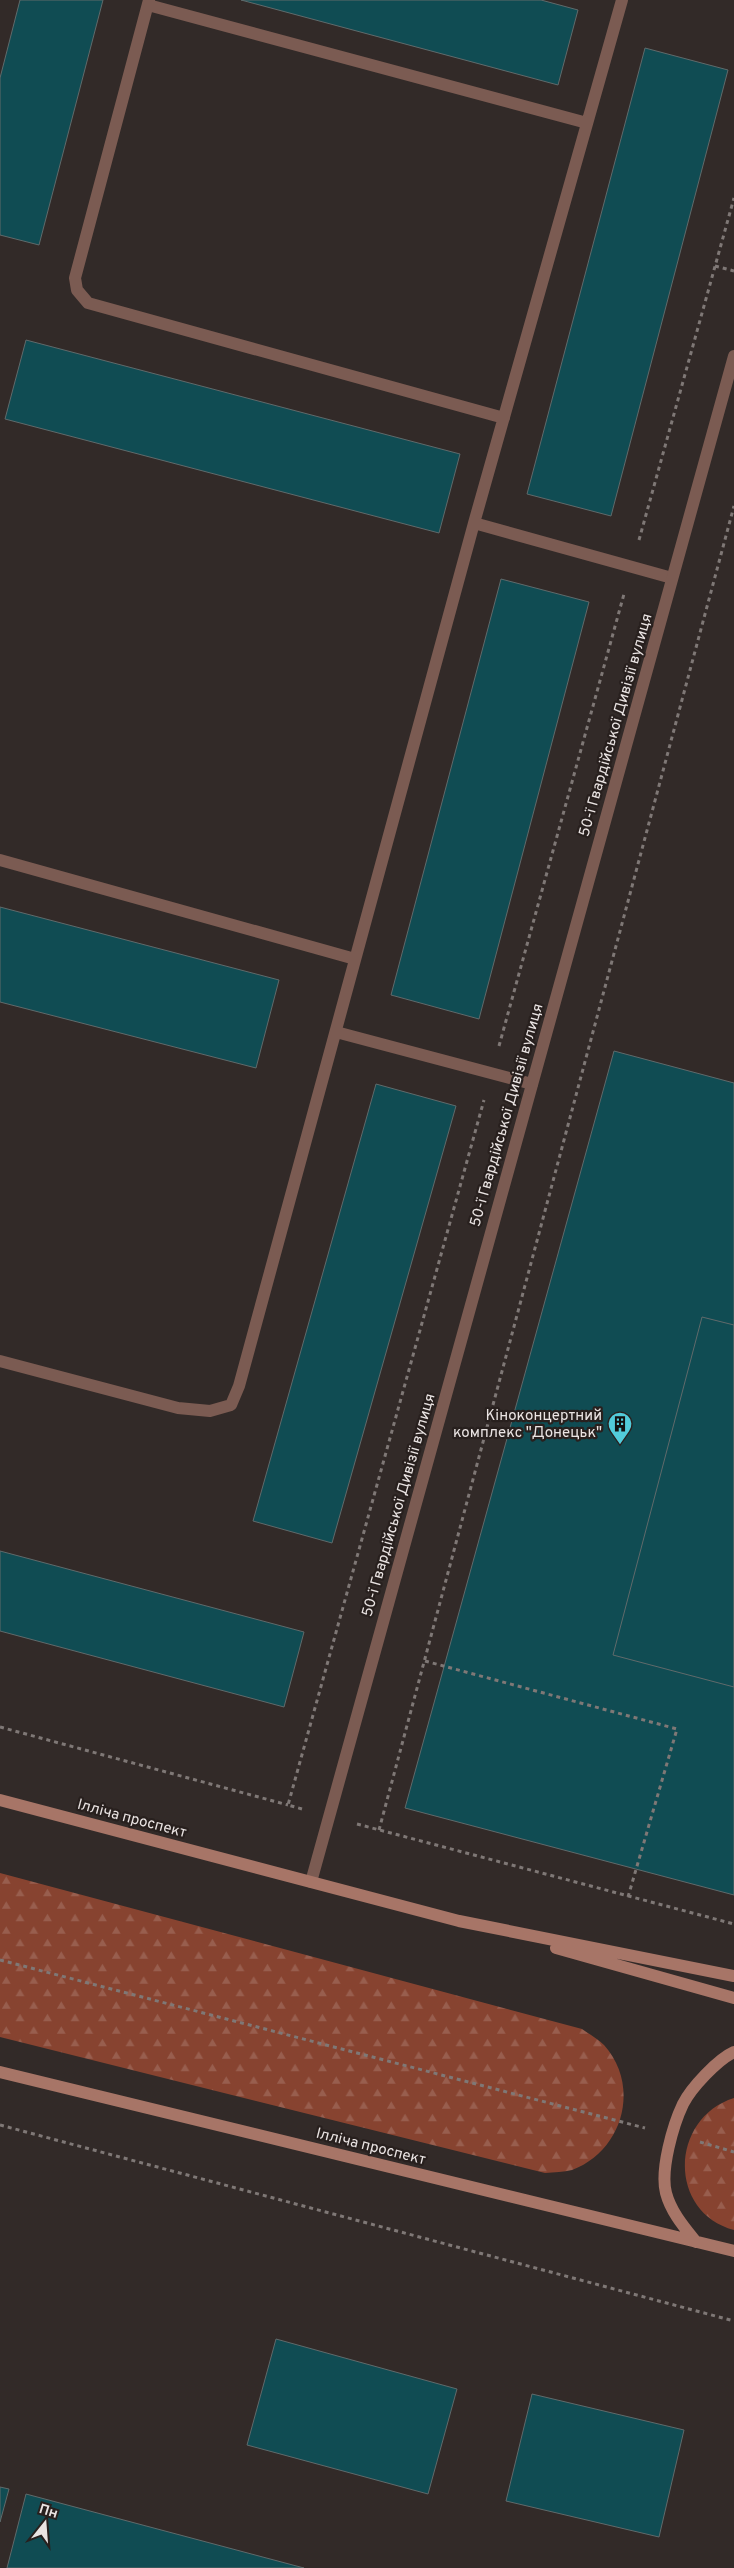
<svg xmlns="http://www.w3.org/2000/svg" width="734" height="2568" font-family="Overpass,sans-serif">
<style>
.forest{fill:url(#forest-firs)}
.building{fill:#104c53;stroke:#606a6b}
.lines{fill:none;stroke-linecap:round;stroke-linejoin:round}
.path{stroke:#7f7876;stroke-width:3;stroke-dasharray:4 4;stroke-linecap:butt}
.service{stroke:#7b5b52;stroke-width:12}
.minor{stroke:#7b5b52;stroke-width:12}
.secondary{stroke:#a77567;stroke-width:12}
.labels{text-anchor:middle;stroke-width:4.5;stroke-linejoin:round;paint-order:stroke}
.street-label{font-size:15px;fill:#eae4e3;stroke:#28201e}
.poi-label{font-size:15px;fill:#eae4e3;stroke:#28201e;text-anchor:end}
</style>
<defs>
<pattern id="forest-firs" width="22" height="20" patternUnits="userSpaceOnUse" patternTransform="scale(1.25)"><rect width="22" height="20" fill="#874330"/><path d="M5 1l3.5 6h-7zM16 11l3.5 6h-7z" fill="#985e4e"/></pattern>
</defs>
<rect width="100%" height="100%" fill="#322a28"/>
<path class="forest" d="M0 1873 582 2029C589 2034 598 2039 604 2045 641 2086 623 2151 572 2170 564 2172 554 2172 545 2173L0 2037Z
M734 2098V2230C667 2212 670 2118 734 2098Z"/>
<path class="building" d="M20 0H103L39 245 0 235V78Z
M241 0H541L578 10 558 85Z
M645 48 728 70 611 516 527 494Z
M26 340 460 454 439 533 5 419Z
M501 579 589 602 479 1019 391 995Z
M0 907 279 980 256 1068 0 1002Z
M614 1051 734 1083V1895L405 1808Z
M376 1084 456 1106 332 1543 253 1521Z
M702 1317 734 1325V1687L613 1655Z
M0 1551 304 1632 284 1707 0 1631Z
M276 2339 457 2389 428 2494 247 2445Z
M532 2394 684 2430 659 2537 506 2501Z
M0 2487 9 2489 0 2522Z
M26 2494 304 2568H7Z"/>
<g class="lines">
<path class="path" d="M715 266 734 271
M639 540 734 198
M499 1046 624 594
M425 1661 677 1729 628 1897
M0 1727 288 1805
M302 1809 288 1805 484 1100
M357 1824 734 1924
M379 1830 734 506
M0 1960 645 2128
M0 2125 734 2321
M700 2142 734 2152"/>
<path class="service" d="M149 0 75 278 77 290 88 303 504 418
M148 5 587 123
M474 523 672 578
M0 860 355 959
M336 1032 532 1084
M0 1361 178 1408 210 1411 231 1405 239 1386 474 523 622 0"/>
<path class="minor" d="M311 1882 734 356"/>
<path class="secondary" d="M0 1800 459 1921 734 1976
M556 1948 734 1998
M0 2072 734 2251
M696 2242C684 2227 671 2212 666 2193 660 2170 673 2125 683 2104 691 2088 718 2059 734 2052"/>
</g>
<defs>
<symbol id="building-pin" viewBox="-11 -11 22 30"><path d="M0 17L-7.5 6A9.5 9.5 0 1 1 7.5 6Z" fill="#52cbda" stroke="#28201e"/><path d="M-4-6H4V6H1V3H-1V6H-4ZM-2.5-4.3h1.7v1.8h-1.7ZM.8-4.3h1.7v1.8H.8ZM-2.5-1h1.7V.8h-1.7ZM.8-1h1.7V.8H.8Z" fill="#111"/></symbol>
</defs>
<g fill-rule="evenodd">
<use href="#building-pin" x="606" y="1410" width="28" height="38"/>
</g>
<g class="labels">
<g class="street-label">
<text transform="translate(615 725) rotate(-74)" y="5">50-ї Гвардійської Дивізії вулиця</text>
<text transform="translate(506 1115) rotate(-74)" y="5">50-ї Гвардійської Дивізії вулиця</text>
<text transform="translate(398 1505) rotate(-74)" y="5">50-ї Гвардійської Дивізії вулиця</text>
<text transform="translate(132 1818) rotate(15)" y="5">Ілліча проспект</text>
<text transform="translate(371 2146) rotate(14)" y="5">Ілліча проспект</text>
</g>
<g class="poi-label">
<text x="602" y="1420">Кіноконцертний<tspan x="602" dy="17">комплекс "Донецьк"</tspan></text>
</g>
</g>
<g transform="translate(45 2523) rotate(17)" stroke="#28201e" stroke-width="4" paint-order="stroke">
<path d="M0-4L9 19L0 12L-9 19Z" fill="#eae4e3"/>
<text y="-8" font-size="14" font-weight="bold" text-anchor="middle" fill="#eae4e3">Пн</text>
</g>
</svg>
